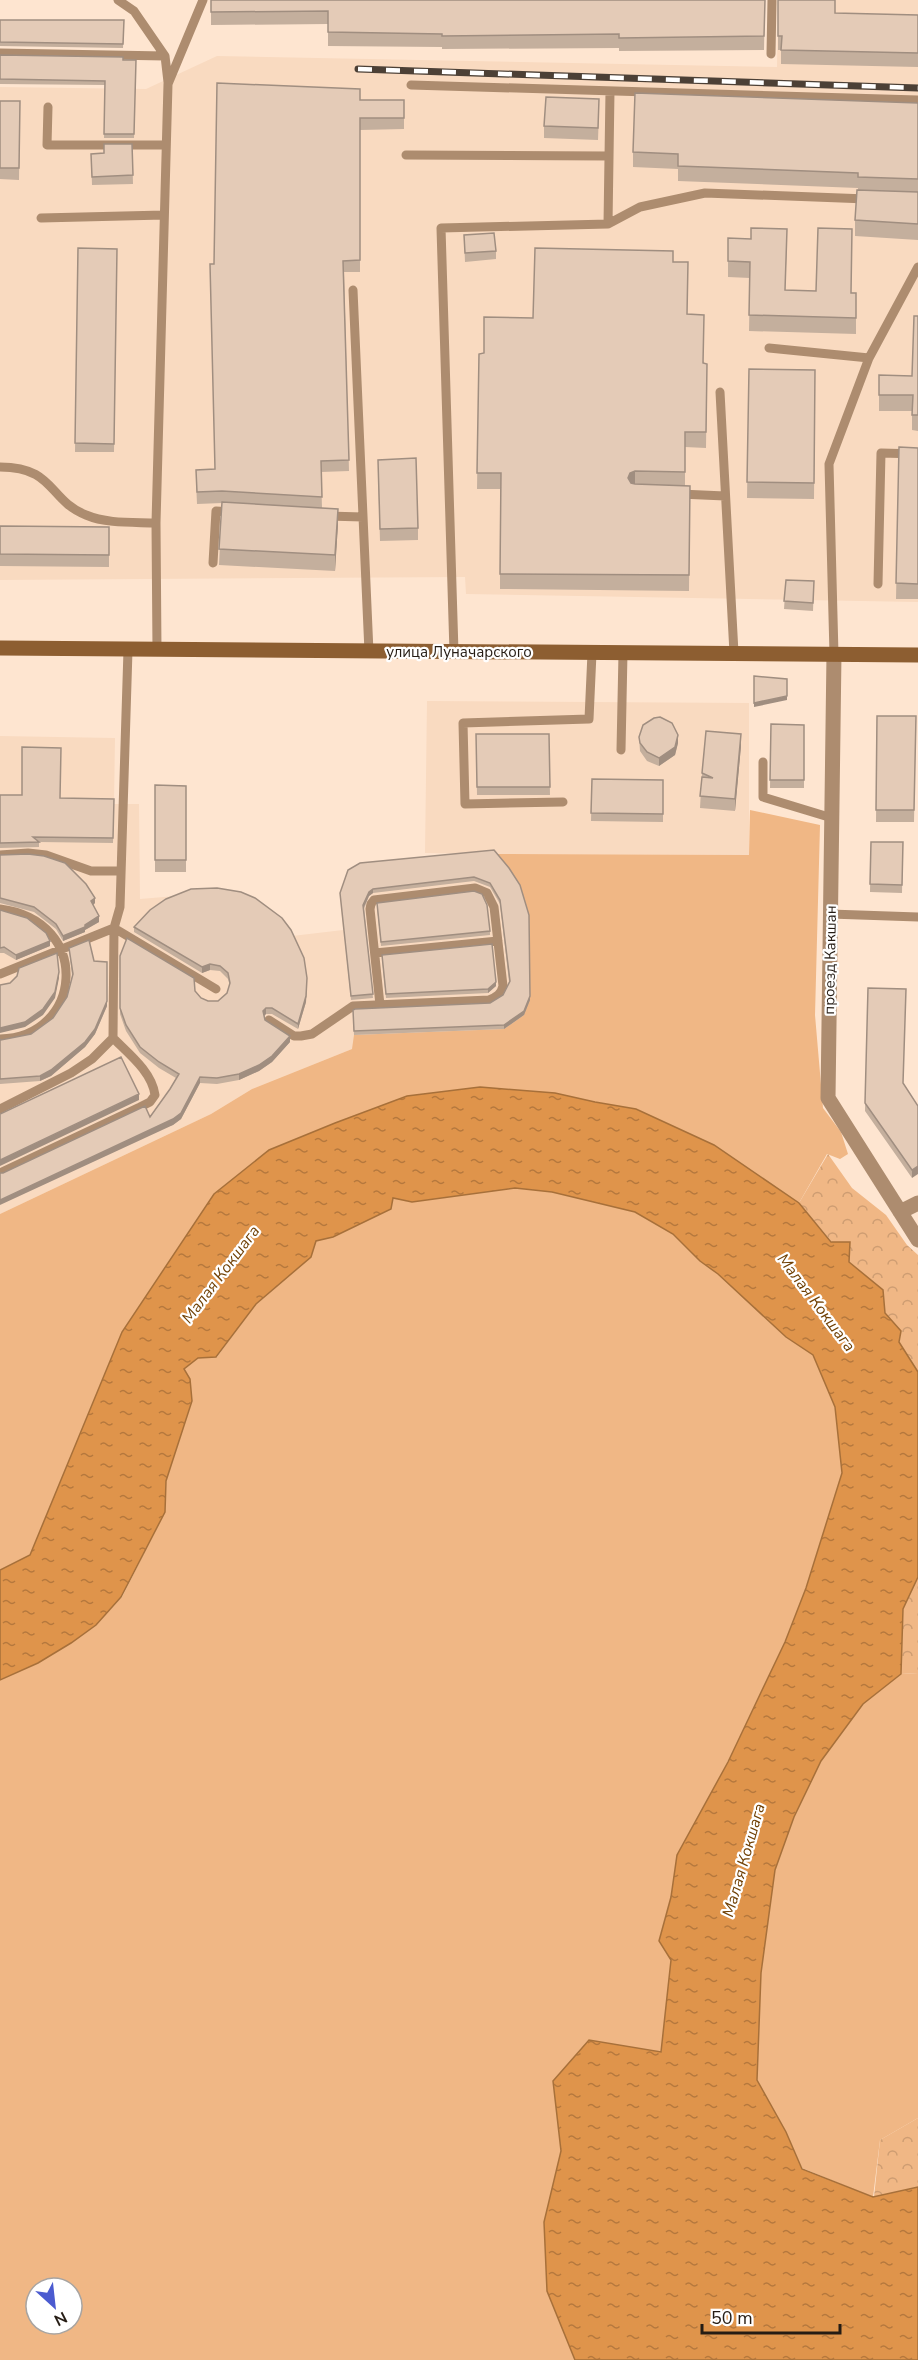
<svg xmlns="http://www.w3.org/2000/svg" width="918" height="2360" font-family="'Nunito Sans',sans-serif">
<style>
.built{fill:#f9dac0}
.grass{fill:#f0b785;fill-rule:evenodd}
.forest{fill:url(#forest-crowns)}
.water{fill:url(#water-ripples);stroke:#a7703a;stroke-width:1.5}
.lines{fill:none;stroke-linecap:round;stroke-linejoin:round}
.lane{stroke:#ad8c6f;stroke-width:9}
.street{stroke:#ad8c6f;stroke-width:15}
.secondary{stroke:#8d5e31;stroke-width:15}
.rail-casing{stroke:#4c4036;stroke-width:7}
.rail{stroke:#fff;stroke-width:4.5;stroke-dasharray:14;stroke-linecap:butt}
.wall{fill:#c4af9d}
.shaded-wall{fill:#a08e80}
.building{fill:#e4cbb7;stroke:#a08e80;stroke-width:1.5}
.labels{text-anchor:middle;stroke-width:4.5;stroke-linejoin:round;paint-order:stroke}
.street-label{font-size:15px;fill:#251c14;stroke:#fff}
.water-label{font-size:16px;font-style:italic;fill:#6f3f03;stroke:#fff}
</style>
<defs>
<pattern id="forest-crowns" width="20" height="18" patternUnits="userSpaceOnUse" patternTransform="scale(1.5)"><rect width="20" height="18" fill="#f0b785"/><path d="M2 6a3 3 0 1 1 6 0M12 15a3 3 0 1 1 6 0" fill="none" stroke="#ce9d72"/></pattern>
<pattern id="water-ripples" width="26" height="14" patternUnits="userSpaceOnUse" patternTransform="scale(1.5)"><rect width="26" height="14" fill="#df944b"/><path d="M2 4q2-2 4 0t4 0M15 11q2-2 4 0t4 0" fill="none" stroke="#b5783d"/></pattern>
</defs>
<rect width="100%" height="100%" fill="#fee5d0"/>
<path class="built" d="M778 0H918V602L466 594 465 577 0 580V87L146 89 217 56 777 67Z
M427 701 749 703V855L494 854 530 1000 524 1015 513 1024 504 1029 352 1049 252 1089 211 1114 0 1214V736L115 738 114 804H139L140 899 200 894 292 936 343 930 340 897 343 884 486 854 425 853Z"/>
<path class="grass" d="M750 810 820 825 815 1015 823 1108 841 1132 848 1154 840 1159 827 1154 799 1203 714 1145 636 1109 595 1102 407 1096 269 1150 214 1194 122 1332 30 1555 0 1570V1214L211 1114 252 1089 352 1049 354 1035 504 1029 524 1015 493 854 749 855Z
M515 1188 552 1192 635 1212 673 1234 700 1261 718 1274 786 1337 813 1355 835 1407 842 1473 806 1588 785 1642 755 1705 728 1762 677 1855 671 1897 659 1940 671 1960 661 2053 589 2040 553 2081 561 2151 544 2222 547 2291 575 2360H0V1680L38 1663 71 1643 96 1625 122 1597 165 1512 166 1481 192 1401 183 1369 198 1358 217 1357 256 1304 311 1257 316 1241 333 1237 390 1209 392 1198 412 1202ZM36 2288H72V2324H36Z
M918 1673V2118L880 2140 873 2197 802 2168 786 2132 757 2080 761 1973 775 1870 794 1817 821 1761 863 1704 901 1674Z"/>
<path class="forest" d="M828 1154 852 1188 886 1215 907 1245 918 1255V1373L899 1342 901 1331 885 1313 883 1290 849 1262 799 1203Z
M918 1577V1673L901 1674 903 1609Z
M918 2118V2187L874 2197 880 2140Z"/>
<path class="water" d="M480 1087 555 1093 595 1102 636 1109 714 1145 799 1203 831 1242H850L849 1262 883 1290 885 1313 901 1331 899 1342 918 1372V1577L903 1609 901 1674 863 1704 821 1761 794 1817 775 1870 761 1973 757 2080 786 2132 802 2169 873 2197 918 2187V2360H575L547 2291 544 2222 561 2151 553 2081 589 2040 661 2052 671 1960 659 1941 671 1897 677 1855 728 1762 755 1705 785 1642 806 1588 842 1473 835 1407 813 1355 786 1337 718 1274 700 1261 673 1234 635 1212 552 1192 515 1188 412 1202 393 1198 391 1209 333 1237 316 1241 311 1257 256 1304 216 1357 198 1358 184 1369 190 1379 192 1401 166 1481 165 1512 121 1597 96 1625 71 1643 38 1663 0 1680V1570L30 1555 122 1332 214 1194 269 1150 335 1123 407 1096Z"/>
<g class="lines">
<path class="lane" d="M118 0 134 11 165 56 168 82
M0 53 165 56
M771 54 772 0
M411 85 918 100
M48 107 47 145H166
M406 155 609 156
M41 218 164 215
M608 224 610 91
M353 290 369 652
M769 348 869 358
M720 392 734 653
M0 467C55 467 48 500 86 515 107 524 134 522 156 523
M680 494 725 496
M327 516 363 517
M213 563 216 511 232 512
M878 584 881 453 918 454
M157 651 156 523 168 84 203 0
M454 652 441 228 608 224 640 207 705 193 867 199
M834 654 829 464 869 358 918 267
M621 750 623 653
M763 762V797L832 818
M563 802 465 804 463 723 589 719 592 653
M0 855 28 853 46 855 91 871H121
M0 909C94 921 82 1038 0 1039
M830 914 918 917
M114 928 216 989
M375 953 498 941
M0 974 114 928
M269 1020 294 1036H301L312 1034 353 1006 489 1000C497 997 501 994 503 986L494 907 487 893 475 888 374 900 371 904 370 909 380 1005
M0 1109 71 1073 92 1059 113 1038
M0 1173 140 1107 150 1102 155 1095C152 1072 129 1054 113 1038L114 928 120 907 128 650"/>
<path class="street" d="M834 654 828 1098 918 1240
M900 1212 918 1203"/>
<path class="secondary" d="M0 648 918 655"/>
<defs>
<path id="rail" d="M358 69 918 88"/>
</defs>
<use href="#rail" class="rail-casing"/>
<use href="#rail" class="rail"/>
</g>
<path class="wall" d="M211 0H765L764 50 619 51V48L442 49V47L328 46V24L211 25Z
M778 0 835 14 918 15V67L781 64V50H778Z
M0 20H124L123 48 0 46Z
M0 55 136 60 134 138H104L105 85 0 84Z
M360 100H404V129L360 130V272H344L349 471 321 472 322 508 338 524 335 571 219 565 222 503 197 504 196 481 215 469 214 264Z
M0 101H20L19 180 0 179Z
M918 103V240L855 236V220L858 188 678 181V169L633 167V152Z
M599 111 598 140 544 138V126Z
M132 144 133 184 92 185 91 154 104 153Z
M464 235 496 251V259L465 262Z
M787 244 785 290 856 293V334L749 331 750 278 728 277V261Z
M78 248 117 249 114 452H75Z
M673 262 687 314 704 363 707 364 706 448 685 447V486H690L689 591 500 589V489H477L479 354 484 353 533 318Z
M918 316V431L912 430V411H879V375L912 376Z
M749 369 815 370 814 499 747 498Z
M899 447 918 448V599H896Z
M378 472 418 528V540L380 541Z
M0 526 109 527V567L0 566Z
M786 580 814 581 813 611 784 609Z
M877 716H916L914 822H876Z
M771 724 804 725V788H770Z
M476 734H549L550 795H477Z
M639 737 678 743 675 755 659 766 647 761 640 751Z
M741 746 735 811 700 808 702 773Z
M592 779 663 780V822L591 821Z
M155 785 186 786V872H155Z
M0 795 60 798 114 799 113 843 39 842V847L0 848Z
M871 842H903L902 893 870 892Z
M494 850 530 1000 524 1015 504 1029 354 1035 353 1010 490 1003 503 995 509 982 500 904 490 887 474 881 373 893 369 896 364 909 373 998 351 1000 340 893Z
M0 855 95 903 93 905 99 922 85 930V932L63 941 56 929 34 912 0 903Z
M377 907 490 931V935L381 946Z
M0 910 50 946 16 960 4 953H0Z
M134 927 307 983 306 1002 298 1029 272 1014H266L264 1016 265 1020 290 1042 272 1062 259 1071 239 1080 217 1084 200 1083 181 1119 173 1125 3 1173 150 1117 170 1089 176 1078 159 1068 140 1053 126 1031 120 1014V956L195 991 201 998 208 1001H218L227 993 230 986 228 979 220 971 210 970 202 973 134 932Z
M69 948 94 961 107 962V1006L95 1034 85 1047 51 1076 40 1081 0 1084V1039L1 1040 31 1034 53 1018 67 997 72 976Z
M382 959 496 986 488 993 386 998Z
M868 988 903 1083 918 1106 912 1178 865 1111Z"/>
<path class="shaded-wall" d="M635 471V486L630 489 628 478 630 473Z
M338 509V524L335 571V555Z
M787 696V700L754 707V703Z
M741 734V746L735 811V799Z
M678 735V743L675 755 659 766V758Z
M373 889V893L369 896 363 909V905L369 892Z
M95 898V903L91 907V901Z
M99 916V922L85 930V932L63 941V936L85 925Z
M50 941V946L16 960V955Z
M210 964V970L202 973V967Z
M59 972V978L55 998 43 1015 25 1027 0 1033V1028Z
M307 978 306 1002 298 1029V1024Z
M496 982V986L488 993V989Z
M530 996V1000L524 1015 504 1029V1025Z
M107 1001V1006L95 1034 85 1047 51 1076 40 1081V1076Z
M266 1008V1014L263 1017V1011Z
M290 1036V1042L272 1062 259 1071 239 1080V1074Z
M200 1077V1083L181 1119 173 1125 0 1205V1200L173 1119Z
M139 1094V1100L0 1166V1160Z
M918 1166V1174L912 1178V1170Z"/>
<path class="building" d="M211 0H765L764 36 619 38V34L442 36V34L328 32V11L211 12Z
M778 0H835V13L918 15V53L781 50 782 36H778Z
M0 20H124L123 44 0 42Z
M0 55 123 57V60H136L134 134H104L105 81 0 79Z
M217 83 360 89V100H404V118H360V260L343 261 349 460 321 461 322 497 222 491 197 492 196 470 215 469 210 264H214Z
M635 93 918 103V179L858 177V173L678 166V154L633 152Z
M546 97 599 99 598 128 544 126Z
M0 101H20L19 168H0Z
M104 144H132L133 175 92 177 91 154 104 153Z
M857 190 918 192V224L855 220Z
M751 228 787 229 785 290 816 291 818 228 852 229 851 293H856V318L749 315 750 262 728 261V238L751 239Z
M494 233 496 251 465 253 464 235Z
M78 248 117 249 114 444 75 443Z
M535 248 673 251V262H688L687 314 704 315 703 363 707 364 706 432H685V472L635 471 630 473 628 478 631 483 635 484 690 486 689 575 500 574 501 473H477L479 354 484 353V317L533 318Z
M914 316H918V415H912L913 395H879V375L912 376Z
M749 369 815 370 814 483 747 482Z
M899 447 918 448V584L896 583Z
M416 458 418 528 380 529 378 460Z
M222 502 338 509 335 555 219 549Z
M0 526 109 527V555L0 554Z
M786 580 814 581 813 603 784 601Z
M754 676 787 679V696L754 703Z
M877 716H916L914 810H876Z
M660 717 672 723 678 735 675 747 659 758 647 752 640 743 639 737 643 725 654 718Z
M771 724 804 725V780H770Z
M706 731 741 734 735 799 700 796 702 777 713 778 702 773Z
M476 734H549L550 787H477Z
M22 747 61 748 60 798 114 799 113 838 33 837 39 842 0 843V795H22Z
M592 779 663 780V814L591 813Z
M155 785 186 786V860H155Z
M871 842H903L902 885 870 884Z
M494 850 509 868 520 885 529 915 530 996 524 1011 504 1025 354 1031 353 1010 355 1009 490 1003 503 995 510 981 500 900 490 883 474 877 373 889 369 892 363 905 373 994 351 996 340 893 348 870 360 863Z
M28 854 44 856 65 863 86 884 95 898 91 901 99 916 85 925V927L63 936 56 924 34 907 0 898V855Z
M217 888 241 892 255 898 282 918 291 930 304 958 307 978 306 996 298 1024 272 1008H266L263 1011 265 1020 290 1036 272 1056 259 1065 239 1074 217 1078 200 1077 181 1113 173 1119 0 1200V1173H3L145 1106 150 1117 170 1089 179 1074 159 1062 140 1047 126 1025 120 1008V956L127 938 194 978 195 991 201 998 208 1001H218L227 993 230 983 228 973 220 966 210 964 202 967 134 927 150 910 166 899 191 889Z
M474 891 482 894 487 905 490 931 381 942 377 903Z
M0 910 27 918 46 933 50 941 16 955 4 947 0 948Z
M89 940 94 961 107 962V1001L95 1029 85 1042 51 1070 40 1076 0 1079V1039L1 1040 31 1034 53 1018 67 997 73 974 69 948Z
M492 944 496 982 488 989 386 994 382 955Z
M57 953 59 972 55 992 43 1009 25 1022 0 1028V985L10 983 17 976 19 968Z
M868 988 906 989 903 1083 918 1106V1166L912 1170 865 1103Z
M121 1057 139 1094 0 1160V1114Z"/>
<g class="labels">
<g class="street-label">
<text x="459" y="657">улица Луначарского</text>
<text transform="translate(830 960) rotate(-89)" y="5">проезд Какшан</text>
</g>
<g class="water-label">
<text transform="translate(220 1274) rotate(-53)" y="6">Малая Кокшага</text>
<text transform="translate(817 1302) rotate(53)" y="6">Малая Кокшага</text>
<text transform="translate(743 1860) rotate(-74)" y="6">Малая Кокшага</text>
</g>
</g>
<g transform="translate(54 2306) rotate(153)"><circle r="28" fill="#ffffff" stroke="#a8a4a1" stroke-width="1.5"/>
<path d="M0-4.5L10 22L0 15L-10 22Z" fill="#4b5bd0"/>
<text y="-9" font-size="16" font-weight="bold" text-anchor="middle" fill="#251c14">N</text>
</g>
<path d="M702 2324v9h138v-9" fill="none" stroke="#251c14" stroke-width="3"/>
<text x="711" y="2324" font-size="18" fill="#251c14" stroke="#ffffff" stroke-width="4.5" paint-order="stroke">50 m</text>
</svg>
